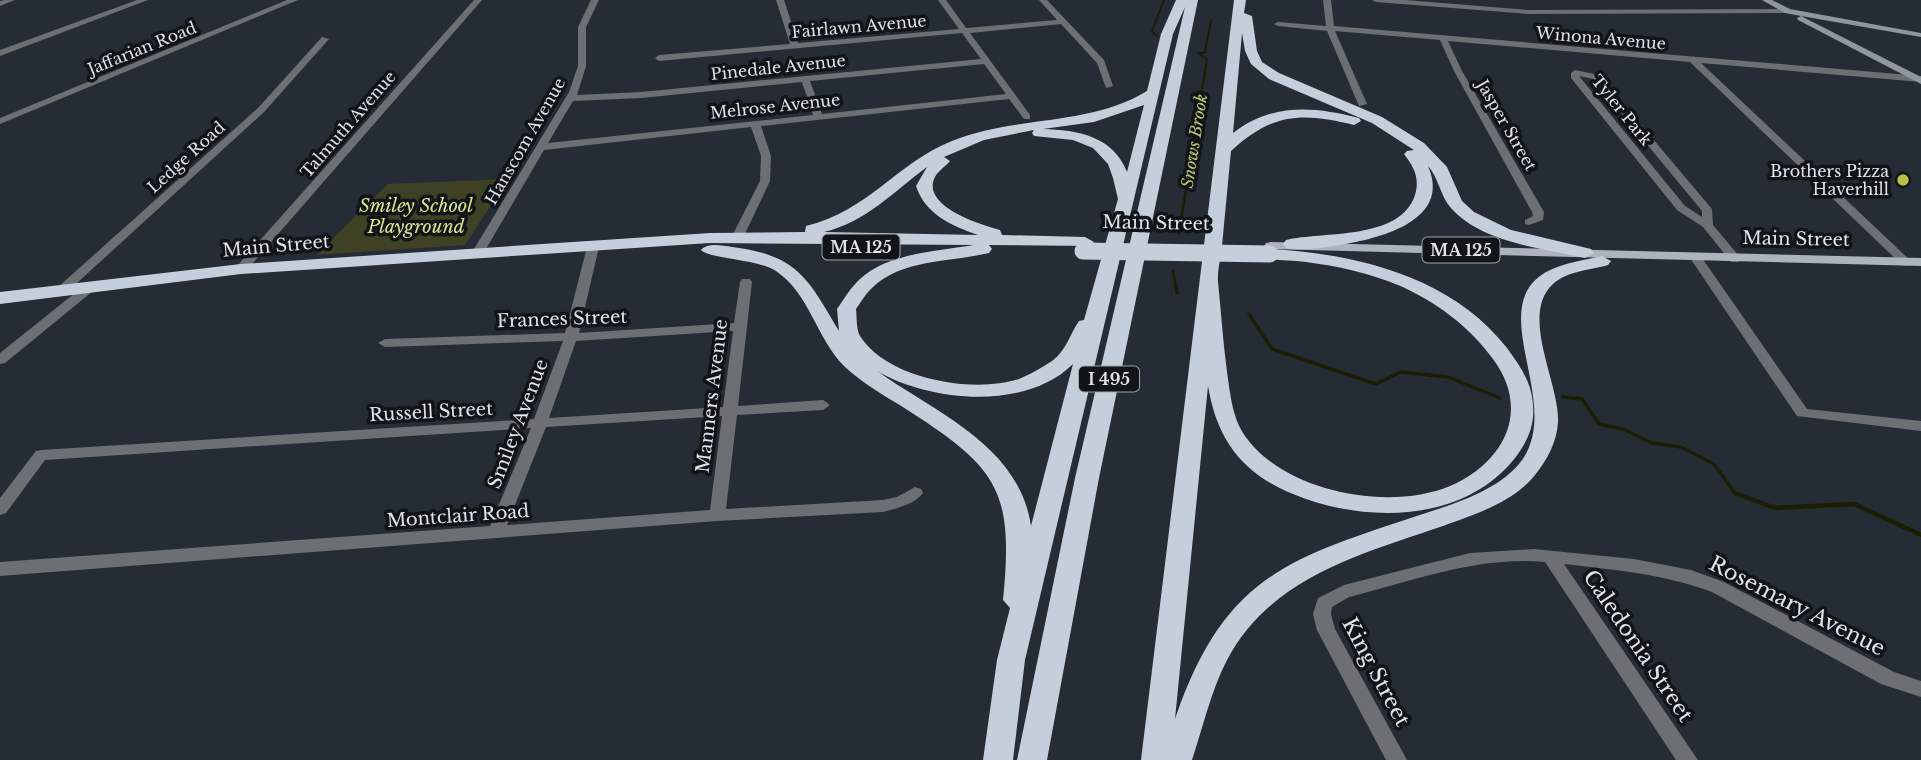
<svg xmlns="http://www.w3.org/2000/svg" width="1921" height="760" font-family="'Libre Baskerville',serif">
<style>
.green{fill:#3e4124}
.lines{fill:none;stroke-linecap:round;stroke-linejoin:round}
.stream-far3{stroke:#1c1e03;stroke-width:2}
.stream-far2{stroke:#1c1e03;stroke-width:2.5}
.stream-far1{stroke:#1c1e03;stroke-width:3.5}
.stream{stroke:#1c1e03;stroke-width:4.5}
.street{fill:#6c6f74;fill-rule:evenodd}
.secondary{fill:#90969e;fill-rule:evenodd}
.primary{fill:#acb3be;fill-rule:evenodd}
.highway{fill:#c5cedb;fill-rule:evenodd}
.highway-bridge{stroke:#c5cedb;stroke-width:17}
.poi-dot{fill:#b5c249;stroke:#111418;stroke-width:2.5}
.labels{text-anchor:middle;stroke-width:7;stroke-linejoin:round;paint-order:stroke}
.far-street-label{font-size:16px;fill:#dfe3ea;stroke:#111418}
.far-water-label{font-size:16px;font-style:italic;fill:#bdc775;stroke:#111418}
.far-poi-label{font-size:16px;fill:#dfe3ea;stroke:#111418;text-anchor:end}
.shield{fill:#111418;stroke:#a1a5ab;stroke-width:2}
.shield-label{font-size:16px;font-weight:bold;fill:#dfe3ea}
.park-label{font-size:18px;font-style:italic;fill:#d9e592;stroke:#111418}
.street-label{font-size:18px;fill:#dfe3ea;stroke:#111418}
.near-street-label{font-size:21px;fill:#dfe3ea;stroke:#111418}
</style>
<rect width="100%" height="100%" fill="#252c36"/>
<path class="green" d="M508 179 465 245 316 255 388 184Z"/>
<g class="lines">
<path class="stream-far3" d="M1157 36 1152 31 1164 0
M1199 54 1205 52 1211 20
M1196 127 1207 59 1198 53"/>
<path class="stream-far2" d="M1179 234 1196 125
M1173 271 1176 288"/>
<path class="stream-far1" d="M1176 286 1177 293
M1249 314 1272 349 1376 384 1401 372 1448 377 1500 398
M1563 397 1582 399 1599 424 1623 429 1652 443 1681 447 1714 464 1736 495"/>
<path class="stream" d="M1735 493 1775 508 1854 504 1921 535"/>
<path class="street" d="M4 0H15L0 6V1Z
M137 0H148L0 56V50Z
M287 0H298L0 124V118Z
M474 0H482L245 272H237L235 269 237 266Z
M591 0H599L586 27V66L577 95 641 92 981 59 962 33 659 61 655 58 659 55 790 44 776 0H784L798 43 959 29 938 0H946L966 28 1057 20 1039 0H1047L1104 60 1113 86 1106 88 1097 63 1061 24 970 33 1030 115V119H1024L1009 99 761 126 771 156 770 181 743 238 737 241 731 238 760 181 761 156 751 127 544 150 483 254 477 258 473 257 471 254 569 92 578 66V27ZM984 64 1006 94 822 114 810 81ZM802 82 813 115 548 143 573 101 641 98Z
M1323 0H1331L1334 26 1921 76V82L1701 63 1912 262 1906 266 1902 265 1690 62 1448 41 1462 71 1544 212 1543 220 1529 225 1525 224V220L1533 216 1532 212 1454 71 1440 40 1335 31 1367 104 1359 106 1327 31 1278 26 1274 24 1278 22 1326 26Z
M1372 0H1405L1528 10 1788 9 1792 11 1788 13 1528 14 1376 2Z
M322 37 329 39 264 112 65 294H57L55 291 57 288 258 108Z
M1575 70 1599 75 1712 209 1713 225 1739 256V262H1731L1703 227 1677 210 1571 78V73ZM1579 76 1593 79 1702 211V217L1685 206Z
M593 243 599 247 579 333 734 323 740 282 742 279H750L752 282 738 406 823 400 830 405 823 410 737 415 726 509 883 500 897 497 915 487 921 489 923 493C913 505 898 508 883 512L717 521 0 576V562L490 526 531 428 45 460 6 513 0 515V498L36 451 41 450 534 419 563 341 385 347 378 343 385 339 565 333 587 247ZM733 331 723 407 549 418 576 341ZM722 416 710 510 507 525 546 427Z
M1696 254 1700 255 1807 409 1921 421V431L1797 416 1690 258Z
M89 284 93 285 95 288 93 291 5 363 0 364V353L85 285Z
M1534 549 1634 559 1691 570 1724 582 1894 672 1921 681V697L1881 684 1712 592C1664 574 1615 570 1564 564L1698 760H1676L1545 562C1478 556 1413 581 1349 597L1332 607 1331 614 1335 629 1407 760H1386L1317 630 1313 614 1318 598 1344 585 1470 553Z"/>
<path class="secondary" d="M1762 0H1772L1790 9 1921 33V37L1801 16 1921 77V84L1798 20 1797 18 1801 16 1785 13Z"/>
<path class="primary" d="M1271 242 1921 258V266L1266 249 1264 246 1266 243Z"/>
<path class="highway" d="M1176 0H1198L1099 478 1047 760H1017L1075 478 1185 7 1173 34 1025 660 1013 760H983L997 660 1010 608 1003 600C1014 490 998 468 906 409 885 396 862 383 844 366 817 339 809 293 776 271 758 259 709 259 701 250 709 242 722 246 732 247 798 255 808 279 839 331L837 309C844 299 851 287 860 279 888 253 938 251 974 245L710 243 241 274 0 304V292L241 264 710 233 805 232 806 226C870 210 895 164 952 141 1015 115 1088 127 1147 91L1161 34ZM1144 105 1127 172C1113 136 1078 130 1043 129L1094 122ZM1034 130 1032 133 1034 136 1073 140 1093 148 1108 164 1113 178 1118 199 1084 320 1079 321C1070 334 1066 351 1052 361 1043 367 1029 375 1019 379 973 394 887 379 860 336 856 329 857 317 856 309 861 302 866 293 873 287 902 259 952 262 989 253L992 249 989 245 1091 246 1094 242 1085 237 1002 235 1000 230C981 225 920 206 935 177 938 171 945 167 950 161L944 157 984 140ZM927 167 916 186C925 214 952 226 978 235L824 232C866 222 893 192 927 167ZM1073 364 1031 526C1019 445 936 413 877 371 930 402 1026 411 1073 364Z
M1234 0H1246L1244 13 1252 16 1257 51 1262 62 1279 73 1382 117 1424 143 1447 167 1462 201 1474 212 1511 230 1591 249 1594 253 1585 258C1542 248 1482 243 1451 208 1440 196 1439 178 1428 166 1453 223 1374 240 1334 246 1319 248 1301 251 1286 248L1283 244 1286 240C1322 231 1400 241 1415 195 1420 178 1414 167 1404 154L1407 151 1414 150 1372 123 1269 79 1251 64 1245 51 1242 33 1233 133C1272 103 1313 106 1359 118L1361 121 1354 125C1302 112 1272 113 1231 151 1228 182 1225 214 1222 246 1221 257 1217 271 1218 282 1221 311 1223 342 1227 372 1230 392 1232 416 1243 433 1281 492 1388 512 1450 486 1505 462 1531 410 1493 359 1469 326 1435 301 1398 285 1369 273 1337 266 1306 262 1292 260 1277 261 1264 258L1261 254 1270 249C1356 254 1451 276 1507 348 1520 366 1532 383 1533 405 1535 426 1527 442 1515 458 1466 520 1375 523 1306 499 1248 479 1218 446 1208 386L1175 719C1225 573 1291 558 1426 513 1457 503 1497 490 1519 464 1567 406 1482 309 1546 272 1563 263 1584 260 1602 256L1611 261 1608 265C1591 270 1567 271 1553 284 1519 315 1560 384 1558 422 1557 442 1547 460 1535 475 1514 502 1473 515 1443 526 1361 554 1271 577 1227 660 1211 691 1203 727 1192 760H1141Z"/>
<path class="highway-bridge" d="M1083 251 1270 254"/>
</g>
<circle class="poi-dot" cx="1903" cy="180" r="7"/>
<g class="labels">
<g class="far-street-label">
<text transform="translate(859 26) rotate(-5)" y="6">Fairlawn Avenue</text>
<text transform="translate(1601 38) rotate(5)" y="6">Winona Avenue</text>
<text transform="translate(142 48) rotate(-22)" y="6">Jaffarian Road</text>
<text transform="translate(778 67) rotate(-6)" y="6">Pinedale Avenue</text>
<text transform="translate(775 106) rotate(-6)" y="6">Melrose Avenue</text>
<text transform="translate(1622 110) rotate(51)" y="6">Tyler Park</text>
<text transform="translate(348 124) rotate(-49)" y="6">Talmuth Avenue</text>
<text transform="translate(1507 125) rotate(60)" y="6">Jasper Street</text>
<text transform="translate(525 141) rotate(-60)" y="6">Hanscom Avenue</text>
<text transform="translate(186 157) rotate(-42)" y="6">Ledge Road</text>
</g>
<g class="far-water-label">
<text transform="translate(1194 141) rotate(-81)" y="6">Snows Brook</text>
</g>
<g class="far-poi-label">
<text x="1889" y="177">Brothers Pizza<tspan x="1889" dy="18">Haverhill</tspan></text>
</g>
<g class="shield">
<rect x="822.5" y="234.5" width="77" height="25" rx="5"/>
<rect x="1422.5" y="237.5" width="77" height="25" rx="5"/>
<rect x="1079" y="366.5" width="60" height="25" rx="5"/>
</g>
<g class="shield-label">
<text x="861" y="253">MA 125</text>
<text x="1461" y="256">MA 125</text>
<text x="1109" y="385">I 495</text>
</g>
<g class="park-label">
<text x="416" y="212">Smiley School<tspan x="416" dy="21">Playground</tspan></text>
</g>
<g class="street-label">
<text transform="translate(1156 223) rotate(1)" y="6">Main Street</text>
<text transform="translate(1796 239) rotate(1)" y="6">Main Street</text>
<text transform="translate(276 246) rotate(-5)" y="6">Main Street</text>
<text transform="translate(562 319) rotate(-2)" y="6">Frances Street</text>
<text transform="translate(712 396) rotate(-83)" y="6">Manners Avenue</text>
<text transform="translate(431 412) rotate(-3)" y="6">Russell Street</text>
<text transform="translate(518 424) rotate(-69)" y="6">Smiley Avenue</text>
<text transform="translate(458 516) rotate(-4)" y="6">Montclair Road</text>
</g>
<g class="near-street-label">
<text transform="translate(1797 606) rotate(27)" y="7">Rosemary Avenue</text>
<text transform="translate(1638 646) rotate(56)" y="7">Caledonia Street</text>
<text transform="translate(1376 672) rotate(62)" y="7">King Street</text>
</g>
</g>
</svg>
